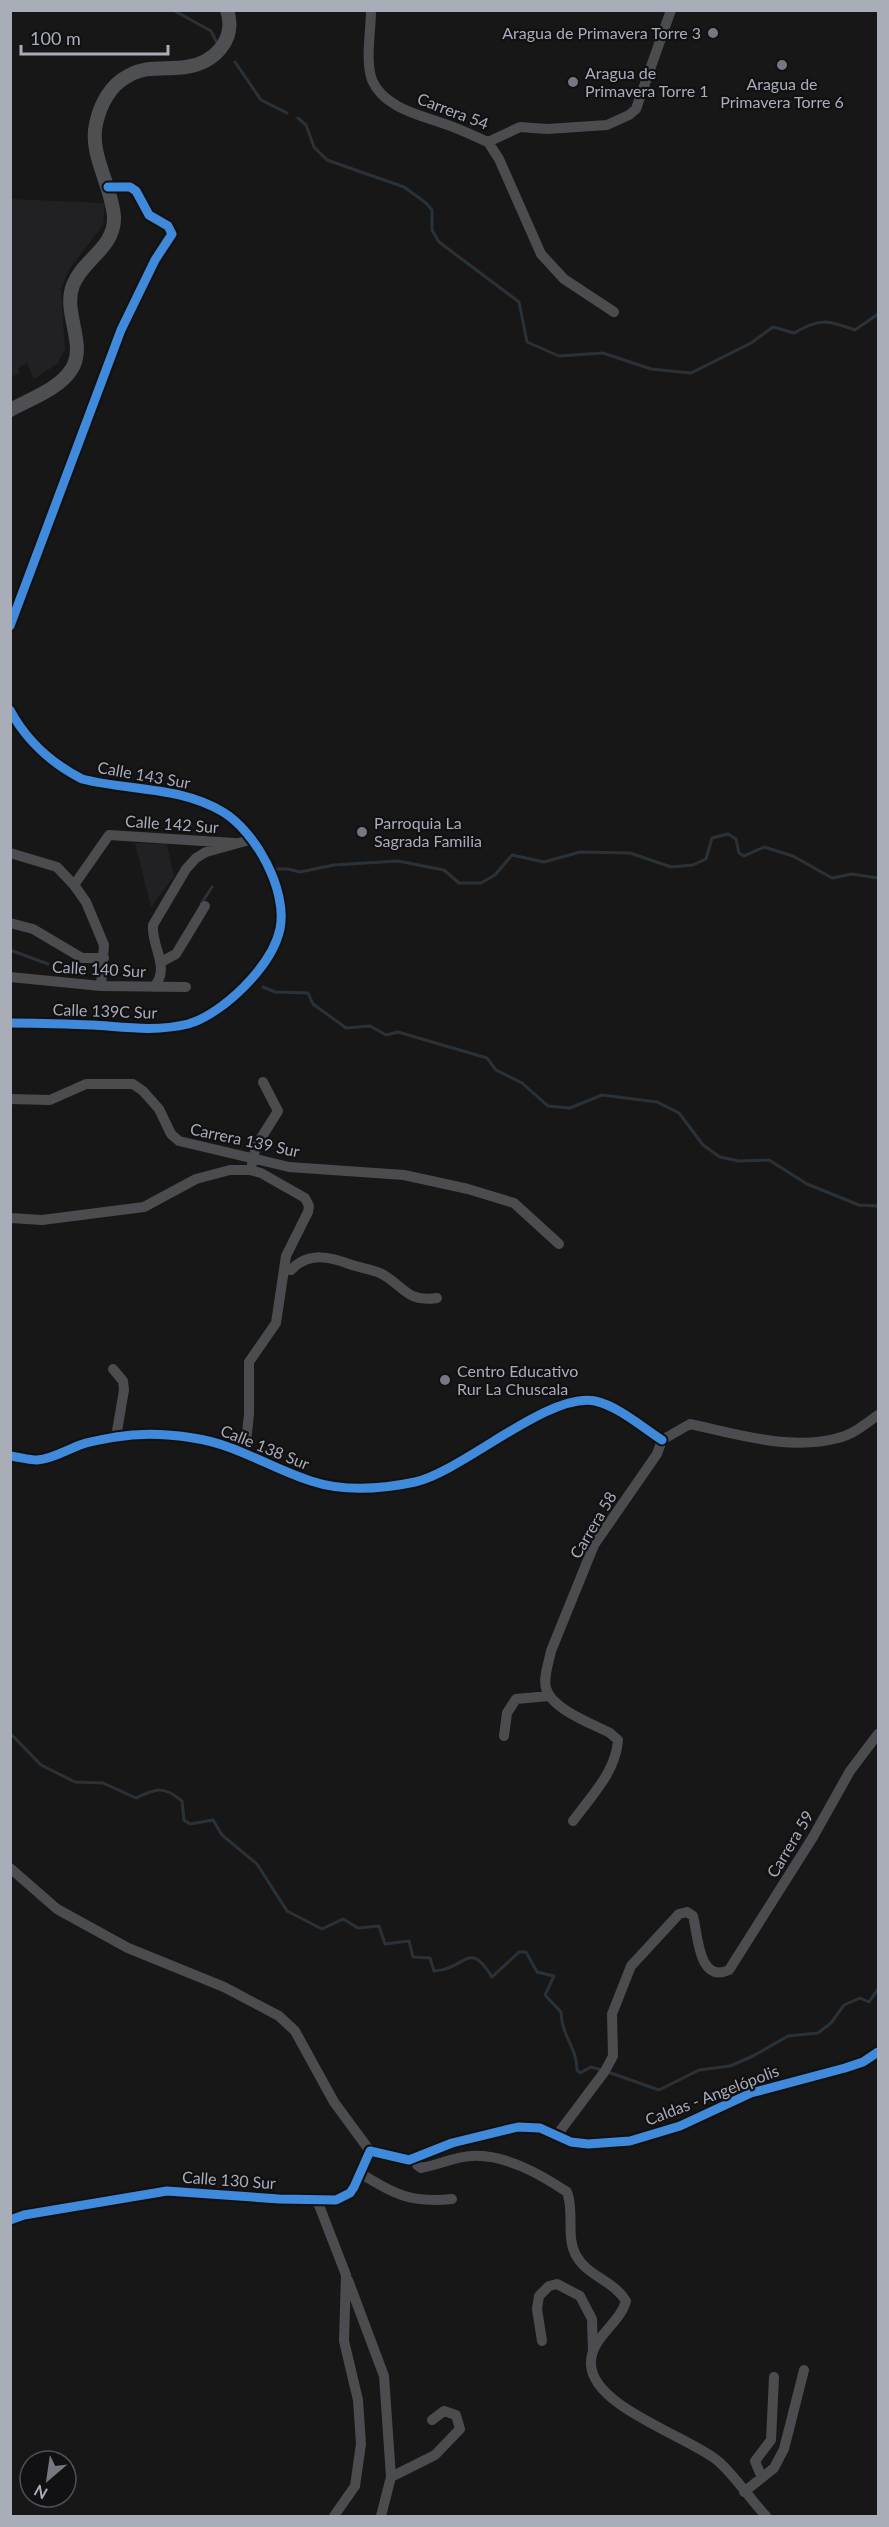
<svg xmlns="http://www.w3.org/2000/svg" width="889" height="2527" font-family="Lato,sans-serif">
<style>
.built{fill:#212123}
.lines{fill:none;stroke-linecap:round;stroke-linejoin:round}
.stream{stroke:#2a3239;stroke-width:3}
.minor{stroke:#4b4c50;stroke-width:10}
.major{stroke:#4d4f52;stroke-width:14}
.cycleway-casing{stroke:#111113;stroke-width:13}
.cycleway{stroke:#408adc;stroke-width:9}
.poi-dot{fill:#757880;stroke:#111113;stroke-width:2}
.labels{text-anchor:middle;stroke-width:4.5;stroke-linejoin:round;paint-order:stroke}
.poi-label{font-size:16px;fill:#a8adb8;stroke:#111113;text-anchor:start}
.street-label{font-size:16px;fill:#a8adb8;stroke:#111113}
</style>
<rect width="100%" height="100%" fill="#171717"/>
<path class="built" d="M11 199 105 203 103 225 70 268 61 288 65 350 57 364 34 379 27 363 18 368 20 373 11 377Z
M135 843 167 844 174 876 151 907Z"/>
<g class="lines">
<path class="stream" d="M173 10 211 31 218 45
M235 62 261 100 287 113
M298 118 306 125 314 147 327 160 404 187 426 203 432 210V230L439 242 519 302 527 342 559 356 603 353 651 369 691 373 751 343 773 327 794 333C820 318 827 320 855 330L878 314
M277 869H288L300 872 334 865 398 861 444 870 459 883H481L495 875 512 855 544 862 580 852 630 853 671 867 693 865 706 859 712 838 728 834 736 839 739 853 744 856 764 847 793 856 832 878 852 874 878 878
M201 904 212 887
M10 950 48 964
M263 987 275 992 308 993 313 1004 346 1028 370 1026 386 1035 398 1032 487 1058 496 1070 522 1083 548 1106 570 1108 602 1095 657 1102 679 1113 703 1145 720 1157 739 1161 769 1160 807 1184 859 1205 878 1206
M10 1733 41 1765 75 1782 103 1783 136 1798C157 1788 164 1786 182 1801L184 1820 190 1824 213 1820 222 1835 257 1864 287 1911 322 1929 343 1919 358 1928 379 1926 385 1944 409 1941 413 1957 430 1958 434 1971C466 1970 468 1938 492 1977L519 1952H526L537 1972 554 1976 545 1995 561 2012C562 2038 577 2047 577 2070L580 2073 591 2067 602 2070
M608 2072 659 2090 699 2070 730 2066 753 2056 788 2036 818 2033 831 2023 844 2005 860 1998 869 2002 878 1989"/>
<path class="minor" d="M371 10C371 32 365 60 372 80 384 108 420 115 445 124 460 129 474 136 488 142L520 127 547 129 607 125 629 115 636 109 671 10
M488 142 499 159 541 254 564 279 614 312
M10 626 121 330 155 260 172 234 168 226 149 215 136 191 130 187H108
M10 710C26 740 51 763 82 779 129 791 180 786 223 812 255 831 288 890 280 929 272 966 223 1014 188 1024 156 1032 124 1027 93 1025 65 1024 38 1023 10 1023
M10 853 57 867 74 885
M10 923 33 929 82 958H104
M161 962 176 954 205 906
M10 977 101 986 186 987
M101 986 104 945 86 902 74 885 109 835 234 843
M154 987C171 967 151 947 153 925L186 869 196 858 206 852 253 839
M10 1099 50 1100 86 1084H133L143 1091 159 1109 171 1134 179 1141 289 1167 404 1175 468 1189 514 1203 559 1244
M252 1164 256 1146 278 1111 263 1082
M10 1218 42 1220 144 1207 196 1179 230 1170H250L261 1173 305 1198 309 1206 308 1212 286 1256 276 1323 249 1362V1414L245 1452
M284 1269 291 1270C309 1251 331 1257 352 1265 361 1268 371 1269 380 1273 404 1285 406 1303 437 1298
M113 1369 123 1381 124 1390 116 1437
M10 1456C19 1457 29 1460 37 1460 53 1459 66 1450 80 1445 91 1441 104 1439 116 1437 140 1433 168 1434 193 1438 236 1444 270 1468 311 1481 344 1492 382 1489 415 1482 463 1471 548 1392 595 1401 618 1406 642 1427 662 1440
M504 1736 507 1713 516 1699 549 1696
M573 1821C591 1796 616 1772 618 1740L610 1733C593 1724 551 1709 546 1688 543 1677 549 1662 551 1651L594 1545 657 1454 662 1440 690 1424C736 1434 790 1451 838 1438 852 1435 866 1424 878 1415
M10 1868 57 1909 128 1948 224 1987 279 2016 295 2031 334 2102 370 2151
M557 2135 605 2071 613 2056 612 2014 631 1966 679 1914 687 1912 693 1916C698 1934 698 1984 729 1970L813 1837 850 1771 878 1734
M417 2157V2165L421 2168C438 2165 454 2157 471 2156 505 2154 540 2174 567 2192 575 2212 565 2238 577 2257 588 2276 614 2281 626 2301 620 2324 590 2338 591 2364 592 2407 688 2436 718 2461 736 2477 750 2499 766 2516
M360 2173C395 2195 411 2203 452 2199
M317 2200 346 2275 344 2341 358 2400 361 2444 355 2486 334 2516
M10 2220 24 2215 167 2191 279 2199 336 2200 350 2193 354 2187 370 2151 409 2160 452 2143 518 2127 540 2128 571 2142 588 2144 630 2141 680 2126 751 2093 845 2068 863 2062 878 2052
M348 2280 384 2376 391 2477
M542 2341 537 2309 539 2296 549 2286 557 2284 580 2296 592 2319 593 2350
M762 2478 755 2461 771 2440 774 2377
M744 2492 774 2468 784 2449 804 2370
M381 2516 391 2477 435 2455 460 2429 456 2415 444 2411 432 2420"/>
<path class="major" d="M10 410C30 399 59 389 71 370 88 345 62 313 73 285 83 259 115 248 114 217 112 186 89 154 96 124 100 105 110 85 128 76 146 65 166 70 186 67 214 63 237 40 227 10"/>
<defs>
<path id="cycleway" d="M10 626 121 330 155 260 172 234 168 226 149 215 136 191 130 187H108
M10 710C26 740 51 763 82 779 129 791 180 786 223 812 255 831 288 890 280 929 272 966 223 1014 188 1024 156 1032 124 1027 93 1025 65 1024 38 1023 10 1023
M10 1456C19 1457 29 1460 37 1460 53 1459 66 1450 80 1445 91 1441 104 1439 116 1437 140 1433 168 1434 193 1438 236 1444 270 1468 311 1481 344 1492 382 1489 415 1482 463 1471 548 1392 595 1401 618 1406 642 1427 662 1440
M10 2220 24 2215 167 2191 279 2199 336 2200 350 2193 354 2187 370 2151 409 2160 452 2143 518 2127 540 2128 571 2142 588 2144 630 2141 680 2126 751 2093 845 2068 863 2062 878 2052"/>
</defs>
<use href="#cycleway" class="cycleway-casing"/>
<use href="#cycleway" class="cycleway"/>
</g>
<g class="poi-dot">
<circle cx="713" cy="33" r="6"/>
<circle cx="782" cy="65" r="6"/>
<circle cx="573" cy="82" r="6"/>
<circle cx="362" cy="832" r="6"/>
<circle cx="445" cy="1380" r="6"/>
</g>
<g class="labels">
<g class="poi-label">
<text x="701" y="39" text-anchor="end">Aragua de Primavera Torre 3</text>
<text x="585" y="79">Aragua de<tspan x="585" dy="18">Primavera Torre 1</tspan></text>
<text x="782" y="90" text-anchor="middle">Aragua de<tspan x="782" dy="18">Primavera Torre 6</tspan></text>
<text x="374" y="829">Parroquia La<tspan x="374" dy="18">Sagrada Familia</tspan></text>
<text x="457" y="1377">Centro Educativo<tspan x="457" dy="18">Rur La Chuscala</tspan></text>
</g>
<g class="street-label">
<text transform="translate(453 111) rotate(21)" y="6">Carrera 54</text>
<text transform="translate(144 775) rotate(10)" y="6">Calle 143 Sur</text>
<text transform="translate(172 824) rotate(4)" y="6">Calle 142 Sur</text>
<text transform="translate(99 969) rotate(3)" y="6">Calle 140 Sur</text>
<text transform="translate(105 1011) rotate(2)" y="6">Calle 139C Sur</text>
<text transform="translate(245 1140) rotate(12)" y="6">Carrera 139 Sur</text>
<text transform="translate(265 1447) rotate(22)" y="6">Calle 138 Sur</text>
<text transform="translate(593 1525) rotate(-59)" y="6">Carrera 58</text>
<text transform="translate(790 1844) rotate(-59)" y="6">Carrera 59</text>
<text transform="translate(712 2095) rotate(-21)" y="6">Caldas - Angelópolis</text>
<text transform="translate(229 2180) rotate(4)" y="6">Calle 130 Sur</text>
</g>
</g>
<rect width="889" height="2527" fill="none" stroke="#a8adb8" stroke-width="24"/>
<g transform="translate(48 2479) rotate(209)"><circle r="28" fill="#111113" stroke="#4d4f55" stroke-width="1.5"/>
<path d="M0-4.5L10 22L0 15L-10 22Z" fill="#757880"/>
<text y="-9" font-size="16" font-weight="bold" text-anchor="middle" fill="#a8adb8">N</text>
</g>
<path d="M21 45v9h147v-9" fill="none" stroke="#a8adb8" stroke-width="3"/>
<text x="30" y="45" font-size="18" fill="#a8adb8" stroke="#111113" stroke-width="4.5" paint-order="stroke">100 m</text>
</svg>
